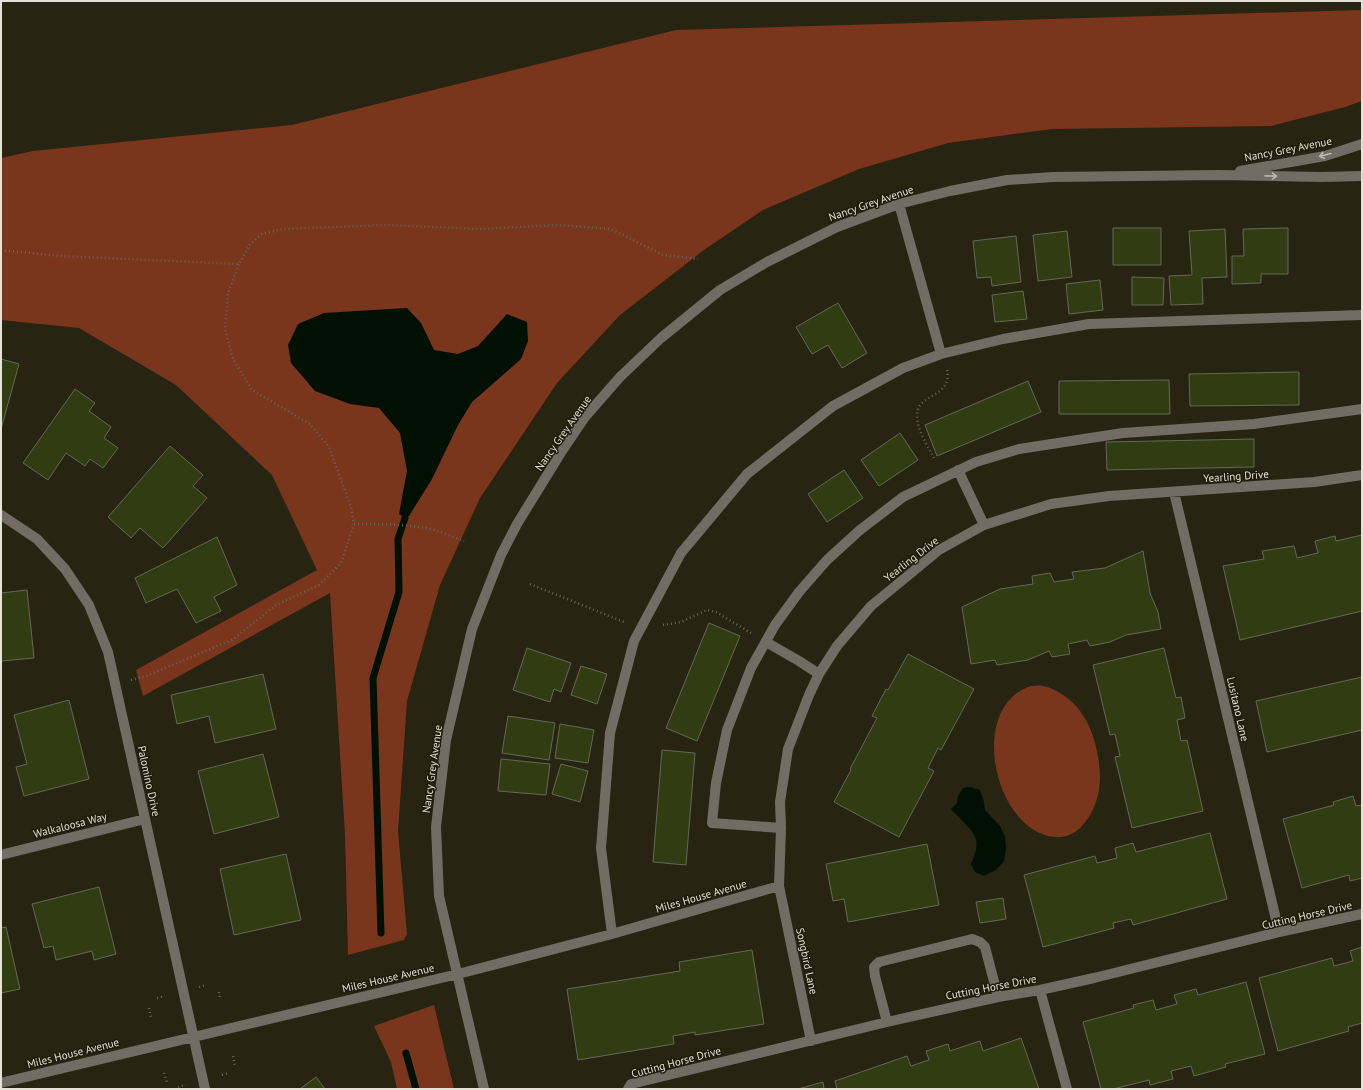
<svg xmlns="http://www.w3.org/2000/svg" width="1363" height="1090" font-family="'PT Sans',sans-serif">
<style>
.green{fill:#7a351d}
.water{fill:#001003}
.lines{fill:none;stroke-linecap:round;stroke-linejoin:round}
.stream{stroke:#001003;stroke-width:7}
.building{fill:#313c12;stroke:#636956}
.path{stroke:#696656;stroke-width:2.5;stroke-dasharray:1 3;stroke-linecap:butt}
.minor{stroke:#736c65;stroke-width:10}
.oneway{stroke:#bdb9af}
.labels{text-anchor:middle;stroke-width:3;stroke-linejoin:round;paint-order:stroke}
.street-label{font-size:11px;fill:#e5e2d7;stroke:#1f1a09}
</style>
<rect width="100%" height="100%" fill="#282412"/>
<path class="green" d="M1362 10V101L1345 107 1271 126 1052 129 948 143 859 169 763 210 704 250 620 315 557 383 480 498 440 585 407 701 398 831 407 934 404 940 348 955 345 835 330 593 143 696 136 670 317 570 272 475 176 385 79 328 1 320V158L33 151 292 125 676 30Z
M1031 686C1035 686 1040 685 1043 686 1049 687 1055 690 1060 693 1089 710 1099 745 1100 777 1100 795 1094 814 1081 827 1072 836 1061 839 1048 836 992 822 969 706 1031 686Z
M434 1005 454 1089H397L391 1062 374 1026Z"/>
<path class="water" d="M407 308 421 323 434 350 458 354 478 346 507 314 527 322 528 341 521 359 472 402 458 425 432 479 409 516 405 518 399 514 407 471 400 433 379 408 350 404 315 391 291 363 288 345 298 324 324 313Z
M970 787 980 790 984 802 985 810 1000 826 1005 837 1006 848 1004 861 996 870 984 876 975 872 971 864C974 857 978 847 976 839 972 828 959 818 951 809L957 803 958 796 963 788Z"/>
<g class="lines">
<path class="stream" d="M381 933 373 678 399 592 398 539 405 518
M406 1053 416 1089"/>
</g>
<path class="building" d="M1113 228H1161V265H1113Z
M1288 228V274H1261V283L1232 284V256H1244L1243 229Z
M1225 229 1227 277 1202 278 1203 304 1171 305 1169 276 1192 275 1189 231Z
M1067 231 1072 277 1038 281 1033 235Z
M1016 236 1021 282 992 286 991 277 977 278 973 241Z
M1132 277 1164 278 1163 305H1132Z
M1100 280 1103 310 1069 314 1066 284Z
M1023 291 1027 319 995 322 992 295Z
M838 303 867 353 842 368 828 345 812 354 796 327Z
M1 359 19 364 1 429Z
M1299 372V405L1190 406 1189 374Z
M1169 380 1170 414H1059V381Z
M1028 381 1041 412 937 456 925 425Z
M75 389 95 403 89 411 111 427 104 438 118 448 103 468 90 459 85 466 66 453 48 480 23 463Z
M900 433 918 460 879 486 861 460Z
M1254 439V467L1107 470 1106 442Z
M170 446 203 475 193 486 207 498 163 548 140 528 131 538 108 517Z
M844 470 863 498 827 522 808 494Z
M1362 535V611L1240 640 1223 566 1264 559 1262 551 1294 546 1297 558 1318 553 1315 541 1335 536 1336 541Z
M217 537 237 585 214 597 221 611 196 623 177 589 146 603 135 578Z
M1143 551 1150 593 1158 612 1161 629 1126 635 1110 642 1090 646 1087 640 1068 644 1070 654 1052 657 1049 651 1028 660 997 665 995 660 971 664 962 607 1000 589 1033 584 1032 576 1050 573 1054 582 1074 579 1072 572 1105 568Z
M27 590 34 658 1 661V593Z
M709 623 740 636 697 741 666 728Z
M527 648 571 663 561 692 554 689 550 702 513 690Z
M1164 648 1176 698 1181 697 1185 718 1177 720 1181 741 1187 740 1203 811 1132 828 1115 757 1120 756 1115 734 1110 735 1093 665Z
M908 654 974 689 941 750 938 748 928 768 934 771 899 837 834 802 851 770 850 769 877 718 872 716 886 689 888 690Z
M581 666 607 674 597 704 571 695Z
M263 674 276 729 215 743 209 716 177 724 171 695Z
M1362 677V730L1267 752 1256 701Z
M69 700 89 779 24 796 16 767 27 764 14 715Z
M508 716 555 723 549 760 502 753Z
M560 724 594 730 588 763 555 758Z
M662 750 695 753 686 865 653 862Z
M263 754 279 817 214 834 198 771Z
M501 759 550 764 546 795 498 791Z
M561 764 588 771 580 802 552 794Z
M1353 796 1356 806 1362 805V878L1350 881 1349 875 1302 888 1283 819 1334 805 1333 802Z
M1210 833 1227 899 1133 925 1131 919 1113 923 1114 928 1043 947 1024 875 1095 856 1097 863 1117 858 1115 848 1133 843 1136 852Z
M927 844 939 905 848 922 844 899 833 901 826 864Z
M286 854 301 920 234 935 220 869Z
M99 887 116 954 94 960 92 951 56 960 53 946 44 948 32 904Z
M1003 898 1006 919 980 923 976 902Z
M6 927 20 989 1 993V928Z
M1362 947V1023L1348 1027 1349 1031 1278 1051 1259 978 1332 958 1334 966 1353 961 1350 951Z
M752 950 764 1024 695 1035V1032L673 1036 674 1044 578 1060 567 989 680 971 679 962Z
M1246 982 1265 1054 1225 1064 1226 1067 1194 1076 1191 1066 1171 1071 1173 1079 1150 1085 1149 1080 1113 1089H1101L1083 1022 1134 1008 1133 1005 1153 1000 1156 1010 1177 1004 1174 995 1196 989 1198 995Z
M1021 1038 1039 1089H837L835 1081 907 1056 911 1066 929 1060 926 1051 948 1044 950 1051 980 1041 983 1051Z
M316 1077 325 1089H300Z
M823 1082 824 1089H798Z"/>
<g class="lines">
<path class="path" d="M1 250 60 256 239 264 250 244 262 234 283 229 386 225 481 229 559 225 611 229 663 255 698 259
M934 458C927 445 917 430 917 415 917 393 953 398 947 369
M354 524C380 524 406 524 431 529 442 532 453 537 464 541
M530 584 624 622
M663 625 681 622 707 610 716 612 751 633
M131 680 146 676 232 640 276 605 319 585 341 563 354 524 351 507 329 447 310 424 252 390 233 359 225 329 228 293 239 264
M199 987 206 985
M219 992 220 1000
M157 998 165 996
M149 1008 151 1018
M233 1056 235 1066
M164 1073 167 1082
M222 1075 228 1073
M178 1087 186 1085"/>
<path class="minor" d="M1240 171 1325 156 1362 144
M899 204 941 354
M958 470 984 525
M1174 492 1279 932
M1 515 37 539 65 569 89 605 108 652 205 1089
M766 642 799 661 819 674
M781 828 712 823 716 783 727 730 751 668 775 625 799 592 827 560 860 530 903 497 976 462 1019 449 1123 433 1254 424 1362 409
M1 855 145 819
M612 934 601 848 610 733 634 641 681 553 747 474 833 406 903 368 941 354 1003 339 1089 324 1362 315
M1040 990 1067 1089
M887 1022 875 976 874 967 879 962 972 939 980 942 985 947 998 997
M811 1041 779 886 781 828 780 802 788 749 809 695 819 674 837 646 871 606 939 550 984 525 1051 504 1109 496 1314 482 1362 475
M1 1083 458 974 612 934 779 886
M484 1089 439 896 436 827 446 740 472 629 501 555 517 524 562 451 585 417 620 377 661 338 720 290 767 262 837 227 899 204 950 191 1007 180 1053 177 1218 175 1322 177 1362 176
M628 1089 631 1084 887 1022 998 997 1040 990 1094 978 1279 932 1362 914"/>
</g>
<defs><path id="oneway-shaft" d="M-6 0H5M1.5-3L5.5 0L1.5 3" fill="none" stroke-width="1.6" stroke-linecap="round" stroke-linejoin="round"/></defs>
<g class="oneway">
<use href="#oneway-shaft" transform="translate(1325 155) rotate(166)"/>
<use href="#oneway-shaft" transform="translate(1271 176) rotate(1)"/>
</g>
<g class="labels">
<g class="street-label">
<text transform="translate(1288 149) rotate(-11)" y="4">Nancy Grey Avenue</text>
<text transform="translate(871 203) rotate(-19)" y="4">Nancy Grey Avenue</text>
<text transform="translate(563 433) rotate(-55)" y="4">Nancy Grey Avenue</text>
<text transform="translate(1236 476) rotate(-4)" y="4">Yearling Drive</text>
<text transform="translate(911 559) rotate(-38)" y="4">Yearling Drive</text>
<text transform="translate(1238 709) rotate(77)" y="4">Lusitano Lane</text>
<text transform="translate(432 769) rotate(-82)" y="4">Nancy Grey Avenue</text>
<text transform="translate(149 781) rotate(78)" y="4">Palomino Drive</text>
<text transform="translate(70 825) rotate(-14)" y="4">Walkaloosa Way</text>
<text transform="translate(701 896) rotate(-16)" y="4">Miles House Avenue</text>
<text transform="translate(1307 915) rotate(-13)" y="4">Cutting Horse Drive</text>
<text transform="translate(807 961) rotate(78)" y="4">Songbird Lane</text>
<text transform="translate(388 978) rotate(-13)" y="4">Miles House Avenue</text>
<text transform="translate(991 987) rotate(-11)" y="4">Cutting Horse Drive</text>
<text transform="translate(73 1053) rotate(-14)" y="4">Miles House Avenue</text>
<text transform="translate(676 1062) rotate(-15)" y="4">Cutting Horse Drive</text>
</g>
</g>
<rect width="1363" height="1090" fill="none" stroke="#e5e2d7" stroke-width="4"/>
</svg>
